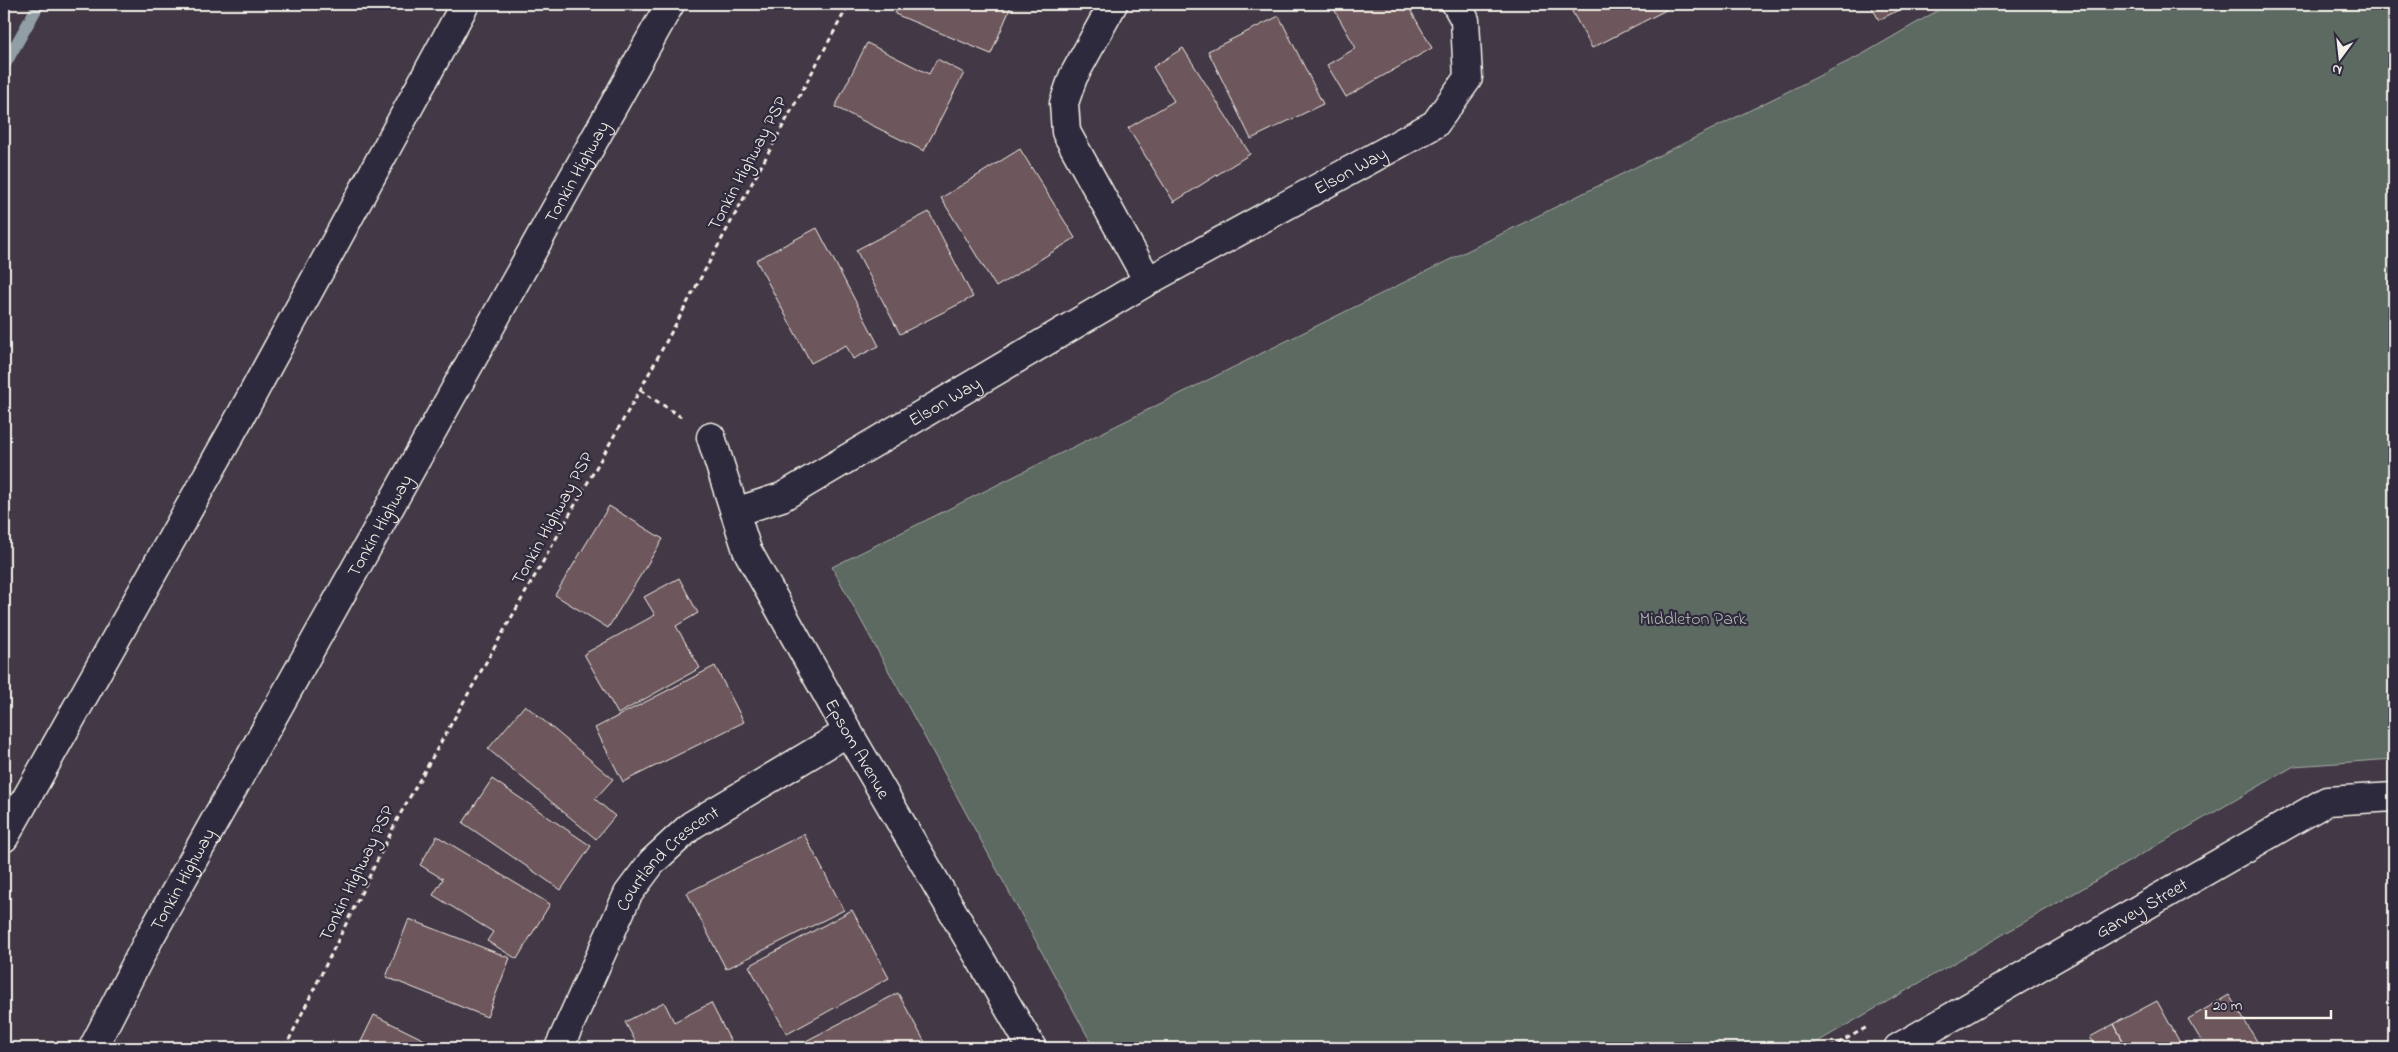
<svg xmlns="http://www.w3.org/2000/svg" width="2398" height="1052" font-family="'Indie Flower',sans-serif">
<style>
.green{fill:#5b6b62;stroke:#a8aea5}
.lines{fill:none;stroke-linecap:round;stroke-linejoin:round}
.stream{stroke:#919ea5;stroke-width:12}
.building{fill:#6d575c;stroke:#f4f1e8}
.street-casing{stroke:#f4f1e8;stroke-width:31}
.highway-casing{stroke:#f4f1e8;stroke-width:31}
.path{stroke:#f4f1e8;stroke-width:3;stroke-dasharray:5 4;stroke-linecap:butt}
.street{stroke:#2f2a3d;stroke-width:28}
.highway{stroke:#2f2a3d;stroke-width:28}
.labels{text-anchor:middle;stroke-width:4.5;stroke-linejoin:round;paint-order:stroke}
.street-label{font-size:18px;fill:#f4f1e8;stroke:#2f2a3d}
.park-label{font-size:18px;fill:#afb5ac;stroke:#2f2a3d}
</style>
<rect width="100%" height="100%" fill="#423846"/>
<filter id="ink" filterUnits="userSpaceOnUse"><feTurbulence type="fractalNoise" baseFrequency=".02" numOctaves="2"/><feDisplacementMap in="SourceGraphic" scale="10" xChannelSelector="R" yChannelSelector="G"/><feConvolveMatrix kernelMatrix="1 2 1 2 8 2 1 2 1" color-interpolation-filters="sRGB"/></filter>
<g filter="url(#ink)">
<path class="green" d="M1949 4H2394V759L2294 766 1807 1048H1094L832 567 1861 55Z"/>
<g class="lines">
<path class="stream" d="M4 66 39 4"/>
</g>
<path class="building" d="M899 4H1012L991 54 895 14Z
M1331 4H1407L1432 48 1346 97 1327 65 1356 48Z
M1568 4H1663L1666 10 1592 48Z
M1870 4H1910L1879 20Z
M1279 16 1323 104 1251 139 1208 51Z
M867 43 929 74 937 59 964 73 924 151 835 107Z
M1183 48 1250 154 1174 202 1128 128 1174 101 1153 67Z
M1020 149 1075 238 996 287 941 198Z
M929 212 973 297 900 334 856 250Z
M817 228 879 346 853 359 846 345 811 363 756 260Z
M609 506 663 539 608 628 555 595Z
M679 578 698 613 676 626 700 668 618 714 584 654 655 615 644 597Z
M715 666 744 722 623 782 595 728Z
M525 705 613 779 595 799 615 816 596 839 488 749Z
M492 779 591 846 561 890 463 823Z
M804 834 844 910 726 969 687 893Z
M437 836 550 904 517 959 487 941 493 932 433 895 443 879 420 865Z
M852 910 889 978 787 1034 749 966Z
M409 919 510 958 487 1017 386 977Z
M898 993 928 1048H807L804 1042Z
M2229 995 2261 1048H2206L2188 1019Z
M2157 1001 2183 1048H2127L2114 1024Z
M664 1002 674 1022 711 1003 734 1048H639L625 1022Z
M374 1015 441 1048H358Z
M2114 1024 2127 1048H2097L2090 1037Z"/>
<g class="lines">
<defs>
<g id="street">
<path d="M1113 4 1073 77 1064 103 1066 132 1148 281"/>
<path id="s1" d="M711 437 747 550 848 732 1032 1048"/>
<path id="s2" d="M735 512 782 497 1148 281 1435 124 1468 78 1465 20 1456 4"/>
<path id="s3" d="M559 1048 628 894 652 862 692 825 848 732"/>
<path id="s4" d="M1898 1048 2327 801 2394 797"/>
</g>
<g id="highway">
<path d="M4 838 239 419 465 4"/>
<path id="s5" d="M93 1048 149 939 670 4"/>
</g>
</defs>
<use href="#street" class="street-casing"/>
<use href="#highway" class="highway-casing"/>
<path class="path" d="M640 390 681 417
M285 1048 398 818 640 390 849 4
M1830 1048 1869 1026"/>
<use href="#street" class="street"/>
<use href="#highway" class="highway"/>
</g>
</g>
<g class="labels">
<g class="street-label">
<text transform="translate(747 163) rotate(-62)" y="6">Tonkin Highway PSP</text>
<text dy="6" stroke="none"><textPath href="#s2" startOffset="705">Elson Way</textPath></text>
<text dy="6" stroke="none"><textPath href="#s5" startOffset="1001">Tonkin Highway</textPath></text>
<text dy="6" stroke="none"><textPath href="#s2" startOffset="238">Elson Way</textPath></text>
<text transform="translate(552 518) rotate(-61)" y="6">Tonkin Highway PSP</text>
<text dy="6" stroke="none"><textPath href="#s5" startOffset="596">Tonkin Highway</textPath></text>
<text dy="6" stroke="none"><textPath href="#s1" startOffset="346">Epsom Avenue</textPath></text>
<text dy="6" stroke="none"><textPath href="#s3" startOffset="222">Courtland Crescent</textPath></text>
<text transform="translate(356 873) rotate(-64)" y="6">Tonkin Highway PSP</text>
<text dy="6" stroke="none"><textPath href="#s5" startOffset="191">Tonkin Highway</textPath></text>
<text dy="6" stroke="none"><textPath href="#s4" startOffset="281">Garvey Street</textPath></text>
</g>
<g class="park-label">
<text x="1693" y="624">Middleton Park</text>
</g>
</g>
<rect width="2398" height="1052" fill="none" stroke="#2f2a3d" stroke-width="20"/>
<rect x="10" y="10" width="2378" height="1032" fill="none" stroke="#f4f1e8" stroke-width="2" filter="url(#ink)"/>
<g transform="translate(2340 58) rotate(195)" stroke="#2f2a3d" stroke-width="4" paint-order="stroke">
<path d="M0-4L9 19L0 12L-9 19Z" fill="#f4f1e8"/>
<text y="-8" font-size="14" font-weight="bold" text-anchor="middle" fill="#f4f1e8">N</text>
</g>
<path d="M2206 1010v8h125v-8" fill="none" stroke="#f4f1e8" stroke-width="2.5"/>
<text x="2213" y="1010" font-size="15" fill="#f4f1e8" stroke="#2f2a3d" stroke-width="4" paint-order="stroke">20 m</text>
</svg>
